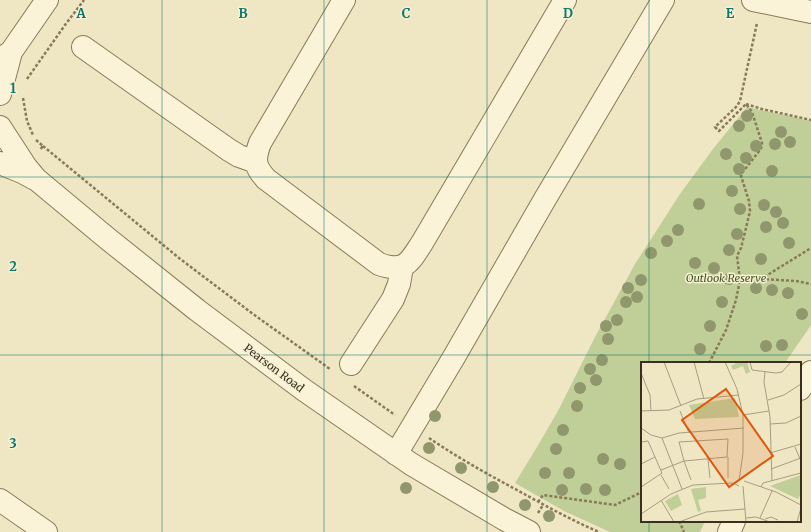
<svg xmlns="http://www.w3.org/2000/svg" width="811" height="532" font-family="Merriweather,serif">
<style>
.green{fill:#c0ce97}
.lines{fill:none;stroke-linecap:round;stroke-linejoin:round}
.minor-casing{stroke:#8a7959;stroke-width:24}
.path{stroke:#8a7959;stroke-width:2.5;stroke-dasharray:3 2;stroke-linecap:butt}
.minor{stroke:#faf3d7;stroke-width:22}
.tree{fill:#90976c}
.grid{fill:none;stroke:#0f766e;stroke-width:1;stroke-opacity:0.55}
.labels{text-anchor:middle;stroke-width:3;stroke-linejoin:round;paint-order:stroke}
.park-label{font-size:11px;font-style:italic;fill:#435624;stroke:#f6f0d3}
.street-label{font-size:11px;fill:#392f1e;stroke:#f6f0d3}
.inset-road{fill:none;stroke:#a69d81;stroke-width:1}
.view{fill:#df570d;fill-opacity:0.15;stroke:#df570d;stroke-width:2}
.inset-edge{fill:none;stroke:#392f1e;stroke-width:2}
.grid-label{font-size:13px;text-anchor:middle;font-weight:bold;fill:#0f766e;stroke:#f6f0d3;stroke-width:3;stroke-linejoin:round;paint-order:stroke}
</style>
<rect width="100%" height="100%" fill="#efe7c3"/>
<path class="green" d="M747 107 811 121V325L785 363H642V521H705L700 532H610L564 511 515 483 537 447 558 411 595 337 635 264 680 194 713 149Z"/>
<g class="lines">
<defs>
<path id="minor" d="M344 0 260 143C254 159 254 166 266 179L379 264C405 273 409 263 422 243L565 0
M753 0 811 12
M83 47 229 150 239 156 256 162
M0 59 11 52 47 0
M0 94 11 52
M0 127 26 167 36 179 108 239 197 310 304 390 411 464 504 519 529 532
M0 163 22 172 35 179
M351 364 393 299 399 284 402 267
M800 389 811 372
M396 454 454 357 545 199 663 0
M0 500 46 532
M729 532 734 521"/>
</defs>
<use href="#minor" class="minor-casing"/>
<path class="path" d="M27 79 65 25 84 0
M23 98 27 121 33 135
M746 104 762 109 811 120
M36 140 43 146 40 150
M43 146 179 258 253 314 330 369
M761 279 796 281 811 284
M740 280 761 279 811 248
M709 363 726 330 736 300 740 280 737 256 741 248 746 228 750 211 749 201 741 176 742 173 760 150 762 146V143L752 112 746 104 719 131 715 127 737 106 740 101 757 23
M354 386 395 415
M429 438C457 457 487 474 517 490 544 505 571 520 599 532
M538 502 543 495 615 505 642 492
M538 513 543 505
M679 521 684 532"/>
<use href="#minor" class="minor"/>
</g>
<g class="tree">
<circle cx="747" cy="116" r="6"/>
<circle cx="739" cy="126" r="6"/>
<circle cx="781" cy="132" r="6"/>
<circle cx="790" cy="142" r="6"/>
<circle cx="775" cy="144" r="6"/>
<circle cx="756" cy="146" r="6"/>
<circle cx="726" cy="154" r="6"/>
<circle cx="746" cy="158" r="6"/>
<circle cx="739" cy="169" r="6"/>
<circle cx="772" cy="171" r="6"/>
<circle cx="732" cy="191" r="6"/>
<circle cx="699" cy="204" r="6"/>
<circle cx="764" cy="205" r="6"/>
<circle cx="740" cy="209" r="6"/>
<circle cx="776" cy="212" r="6"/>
<circle cx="783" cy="223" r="6"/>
<circle cx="766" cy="227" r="6"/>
<circle cx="678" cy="230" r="6"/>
<circle cx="737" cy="234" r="6"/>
<circle cx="667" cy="241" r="6"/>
<circle cx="789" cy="243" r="6"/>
<circle cx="729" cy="250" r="6"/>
<circle cx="651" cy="253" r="6"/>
<circle cx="761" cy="259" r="6"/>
<circle cx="695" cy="263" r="6"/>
<circle cx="714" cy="268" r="6"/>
<circle cx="729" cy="279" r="6"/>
<circle cx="641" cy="280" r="6"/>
<circle cx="628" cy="288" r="6"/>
<circle cx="756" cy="288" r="6"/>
<circle cx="772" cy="290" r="6"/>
<circle cx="788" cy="293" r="6"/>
<circle cx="637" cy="297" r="6"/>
<circle cx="626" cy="302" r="6"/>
<circle cx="722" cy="302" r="6"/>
<circle cx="802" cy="314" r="6"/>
<circle cx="617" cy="320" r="6"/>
<circle cx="606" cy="326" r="6"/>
<circle cx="710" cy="326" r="6"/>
<circle cx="608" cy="339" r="6"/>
<circle cx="782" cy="345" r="6"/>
<circle cx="766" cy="346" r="6"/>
<circle cx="700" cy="349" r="6"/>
<circle cx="602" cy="360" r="6"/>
<circle cx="590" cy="369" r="6"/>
<circle cx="596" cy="380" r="6"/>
<circle cx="580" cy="388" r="6"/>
<circle cx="577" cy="406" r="6"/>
<circle cx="435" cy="416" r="6"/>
<circle cx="563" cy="430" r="6"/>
<circle cx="429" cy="448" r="6"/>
<circle cx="556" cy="449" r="6"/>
<circle cx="603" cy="459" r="6"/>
<circle cx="620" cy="464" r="6"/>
<circle cx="461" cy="468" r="6"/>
<circle cx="545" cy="473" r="6"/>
<circle cx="569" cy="473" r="6"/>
<circle cx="493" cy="487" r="6"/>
<circle cx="406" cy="488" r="6"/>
<circle cx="586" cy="489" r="6"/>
<circle cx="562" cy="490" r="6"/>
<circle cx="605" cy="490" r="6"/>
<circle cx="525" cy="505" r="6"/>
<circle cx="549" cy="516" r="6"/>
</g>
<path class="grid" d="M162 0V532M324 0V532M487 0V532M649 0V363M0 177H811M0 355H811M649 521V532"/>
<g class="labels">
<g class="park-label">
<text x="726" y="282">Outlook Reserve</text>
</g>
<g class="street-label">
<text transform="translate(274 368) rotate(37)" y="4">Pearson Road</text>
</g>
</g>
<g transform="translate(641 362)">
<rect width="160" height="160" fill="#efe7c3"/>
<path d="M97 0H106L109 10 105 12 102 4 92 8 90 4ZM94 36 98 55 54 57 48 43ZM160 113V132L157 137 129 124ZM65 125V136L57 138 60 149 57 150 50 127ZM37 132 41 143 30 149 24 139Z" fill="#c0ce97"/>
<path class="inset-road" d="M23 0 40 44M53 0 63 37M84 0 96 27 102 53V91L98 119M109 0 111 8 135 11 141 10 150 0M124 10 123 20 129 55 131 119M0 11 9 33 10 49M127 38 143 33 160 22M0 49 28 48 56 37 98 33M39 49 48 71M102 53 128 49M129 62 145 61 160 54M0 66 10 73 21 76 38 71 103 66M21 76 41 127M0 80 7 79 21 111 0 125M154 85 159 97M129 91 160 82M87 95V116M67 97 69 116M0 102 14 95M130 107 160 96M20 108 43 99 38 80 87 77 86 95 43 99 50 118M20 113 28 127M103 119 135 130 160 143M102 124 105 160M120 125 122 121 160 111M20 138 33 160M0 152 30 132 52 123 92 121 98 124M105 156 115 155 129 160M119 156 131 129M124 157 130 155 137 158M38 160 65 150 104 147M156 160 160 146"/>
<path class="view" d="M85 27 132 94 88 125 41 58Z"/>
<rect width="160" height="160" class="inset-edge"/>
</g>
<g class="grid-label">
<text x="81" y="18">A</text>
<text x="243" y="18">B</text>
<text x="406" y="18">C</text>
<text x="568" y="18">D</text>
<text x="730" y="18">E</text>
<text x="13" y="93">1</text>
<text x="13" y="271">2</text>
<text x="13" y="448">3</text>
</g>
</svg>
